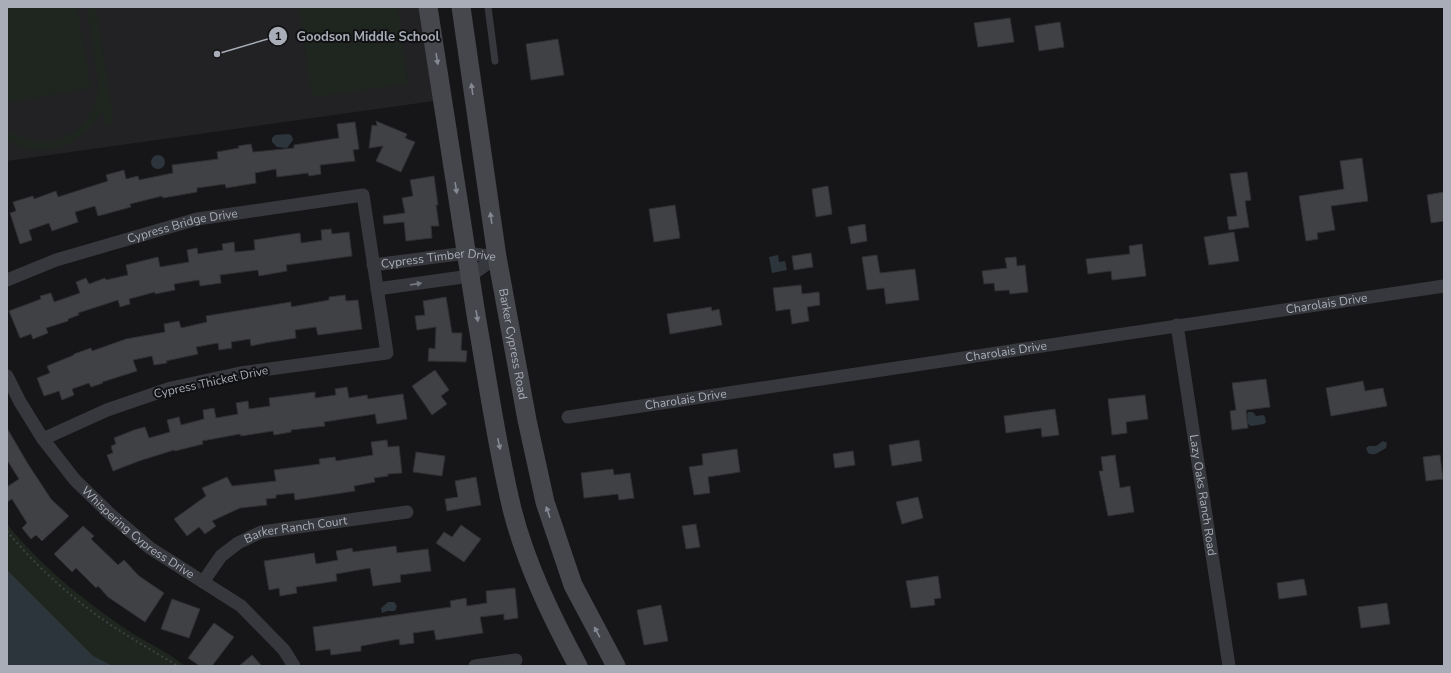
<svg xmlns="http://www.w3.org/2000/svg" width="1451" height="673" font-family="'Nunito Sans',sans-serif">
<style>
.built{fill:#222225}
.green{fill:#1e261f}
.water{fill:#2c353c}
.building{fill:#404145;stroke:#303034}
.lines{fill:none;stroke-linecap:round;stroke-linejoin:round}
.path{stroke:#3d3f44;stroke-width:2;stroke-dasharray:2 3;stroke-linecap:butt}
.lane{stroke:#37383d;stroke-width:7}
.street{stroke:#37383d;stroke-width:13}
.secondary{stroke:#45474d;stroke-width:19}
.oneway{fill:#858993}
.oneway2{fill:#757881}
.labels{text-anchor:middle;stroke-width:4;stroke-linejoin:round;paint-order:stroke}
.street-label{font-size:12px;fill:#a8adb8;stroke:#111113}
.leader{fill:none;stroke:#a8adb8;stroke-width:1.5}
.callout-dot{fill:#a8adb8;stroke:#111113;stroke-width:1.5}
.mark-label{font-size:12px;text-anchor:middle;font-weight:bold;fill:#111}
.callout-label{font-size:13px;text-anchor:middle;font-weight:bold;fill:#a8adb8;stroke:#111113;stroke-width:4;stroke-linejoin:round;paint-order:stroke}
</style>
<rect width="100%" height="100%" fill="#161618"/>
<path class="built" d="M7 7H420L434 101 7 161Z"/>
<path class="green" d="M7 7H77L91 88 7 103Z
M87 7H96L114 124 105 126 102 110C84 145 43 163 7 140V130C22 140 41 145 59 139 82 131 98 110 98 86 98 75 95 63 94 52 91 37 89 22 87 7Z
M299 7H398L408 84 312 97Z
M7 524C39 564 83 600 126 629 145 642 167 651 185 666H7Z"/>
<path class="water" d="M289 134 292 136 293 140 287 148 277 147 272 142V138L275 135Z
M151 162a7 7 0 1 1 14 0a7 7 0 1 1-14 0Z
M778 255 779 262 785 261 787 270 772 273 769 257Z
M1248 412H1253L1256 416 1263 415 1265 417 1266 422 1264 424 1251 426 1248 424 1247 415Z
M1383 441 1387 443 1386 448C1380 451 1374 457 1368 453L1366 448 1369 446H1376Z
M7 570 93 656 113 666H7Z
M388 602H394L397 606 395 611H387L382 613 381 608Z"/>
<path class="building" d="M1010 18 1014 42 978 47 974 23Z
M1060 22 1064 47 1039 51 1035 26Z
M558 39 564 75 531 80 526 44Z
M376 121 407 134 405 138 415 142 401 172 376 161 383 146 369 148 372 125 377 126Z
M355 122 359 149 353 150 355 161 320 165 321 174 309 176 308 173 277 177 276 169 255 173 256 183 226 188 225 184 197 188V192L163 198 162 196 130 204 131 207 98 216 95 206 75 212 78 222 52 231 49 223 29 230 32 240 20 244 10 213 16 211 13 202 33 196 34 199 56 191 58 197 108 181 106 175 124 170 126 179 138 176 139 180 173 173 172 165 218 159 217 152 239 148 238 146 251 144 253 152 294 148V145L339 138 337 124Z
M1362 158 1368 201 1331 206 1335 230 1317 233 1318 239 1306 241 1299 196 1344 189 1340 161Z
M1247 172 1251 200 1245 201 1249 227 1229 230 1227 217 1237 216 1230 174Z
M434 176 438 205H436L439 226H431L432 238 406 241 404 222 384 224 383 216 405 213 402 198 413 196 410 180Z
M828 186 832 214 816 217 812 189Z
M1444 192V221L1431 223 1427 195Z
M675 205 680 238 654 242 649 209Z
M865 224 867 241 851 244 848 227Z
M331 229 332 234 349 232 352 256 286 265 287 271 259 276 258 270 220 275 221 283 200 286 199 280 174 284 175 290 155 294V292L129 299 130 304 120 307 118 300 78 313 79 315 68 319V321L46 328 48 333 33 339 31 334 20 338 9 311 41 299 40 296 51 293 54 302 80 293 76 282 86 278 89 284 105 278 106 280 128 275 126 265 158 257 160 267 189 262 187 250 197 248 198 254 223 250 222 244 234 242 235 252 255 250 254 240 286 235 300 233 301 243 322 240 321 230Z
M1234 232 1239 261 1209 265 1204 237Z
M1142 244 1146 276 1112 280 1111 271 1088 274 1086 259 1130 254 1129 246Z
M811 253 813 267 794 270 792 256Z
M877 255 880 273 915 269 919 300 886 304 884 288 867 290 862 257Z
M1016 257 1017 266 1025 265 1028 292 1010 294 1009 290 995 291 994 283 984 284 982 271 1007 268 1005 258Z
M801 285 802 294 819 292 820 305 807 307 809 321 792 324 790 309 776 311 773 288Z
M345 295 346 301 358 300 362 329 318 335 316 327 295 330 296 338 265 343 251 346 250 339 231 342 232 348 219 350 218 343 196 347 198 354 166 361 167 363 154 365 152 356 133 360 137 371 102 382 103 383 91 387 89 383 72 389 74 395 62 400 59 391 44 396 37 378 50 373 47 366 74 355V354L91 348 92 351 126 339 165 332 164 324 179 321 181 328 207 322 206 316 291 302V307L329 300V297Z
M446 297 452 333H462L461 350 467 351 466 362 428 361 429 348 435 349 436 327 417 330 415 316 425 315 423 301Z
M711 307 712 311 719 309 722 325 670 334 667 314Z
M435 370 449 390 441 396 447 404 432 415 412 386Z
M1266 379 1270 407 1246 410 1248 428 1232 430 1230 411 1236 410 1232 383Z
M1363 381 1365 391 1383 388 1387 406 1331 416 1326 388Z
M347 387 349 398 367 395 368 399 403 394 407 419 377 424 375 414 324 422 325 426 291 430V432L274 435 273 431 241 436 240 434 202 441 203 444 175 451 174 450 139 461 113 471 107 455 113 453 111 446 116 444 114 438 134 430 145 427 149 438 170 432 167 420 179 417 181 425 204 419 203 410 214 408 216 418 238 414 236 403 248 401 249 409 270 406 269 398 315 392V398L336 395 335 389Z
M1145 395 1148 419 1126 422 1127 433 1112 435 1108 399Z
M1055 409 1059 435 1042 437 1041 428 1006 433 1004 416Z
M7 428 28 464 51 499 69 516 42 541 36 535 31 539 22 528 27 523 12 499 7 502V487L19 479 7 460Z
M387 440 388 447 399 446 402 473 388 474V476L374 478 375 482 354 486 355 491 295 500 294 493 276 495V498L266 499 267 505 240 508 212 521 216 526 205 534 199 527 187 536 174 519 206 496 202 488 227 477 232 486 276 481 274 470 320 464 319 459 335 457 336 461 373 455 371 442Z
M919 440 922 461 892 466 889 445Z
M737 449 740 472 708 477 710 493 694 495 689 467 703 465 702 454Z
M853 451 855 465 835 468 833 454Z
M416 452 445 456 442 476 413 472Z
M1115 455 1120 488 1130 486 1134 512 1108 516 1099 471H1103L1101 457Z
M1440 455 1443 479 1426 481 1423 457Z
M613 469 614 475 630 473 634 498 619 500 618 494 584 498 581 473Z
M476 477 481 505 447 511 445 499 458 497 455 481Z
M918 497 923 518 902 524 896 502Z
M696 524 700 547 686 549 682 526Z
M461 525 481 539 464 562 436 543 444 532 452 537Z
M83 526 94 536 91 539 118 565 124 560 139 576 164 593 145 622 108 597 98 586 96 588 76 568 72 572 54 554Z
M396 546 397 553 428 549 431 571 400 575 401 582 373 586 370 568 336 574 337 581 296 587 297 593 280 596 279 588 269 590 264 561 314 553 316 564 338 560 336 551 352 548 353 552Z
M938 576 941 598 934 599 935 605 911 608 906 581Z
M1304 579 1307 595 1279 599 1277 583Z
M515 588 518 618 504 620V614L480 617 483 633 436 640 434 630 413 633 414 643 400 645 399 639 361 646V651L331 655 330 649 316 651 313 627 451 607 450 601 466 598 467 606 487 603 486 591Z
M172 599 200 609 189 638 161 629Z
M1387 603 1390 624 1361 628 1358 607Z
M661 605 668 641 644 645 637 610Z
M214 623 234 637 212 666H200L188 658Z
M252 655 262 666H239Z"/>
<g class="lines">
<path class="path" d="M7 531C37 568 79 605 120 631 139 643 158 654 178 666"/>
<path class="lane" d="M488 7 495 61"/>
<g class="street">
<path id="s1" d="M373 265 466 253 497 257"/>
<path id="s2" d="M7 280 56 260 197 219 363 195 387 353 240 373 171 388 107 410 43 439"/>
<path d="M377 289 470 276 497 257"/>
<path id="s3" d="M1177 325 1229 666"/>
<path id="s4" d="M7 376 20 402 43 439 75 480 110 514 150 548 241 606 284 650 294 666"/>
<path id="s5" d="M568 417 1444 286"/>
<path id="s6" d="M203 582 221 556 238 543 261 532 407 512"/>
<path d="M475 666 516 660"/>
</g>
<g class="secondary">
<path d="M428 7C445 112 460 216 477 321 488 383 497 447 512 509 526 564 551 616 578 666"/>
<path id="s7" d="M461 7 497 257 527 420 545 502 573 585 616 666"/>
</g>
</g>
<defs><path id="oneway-solid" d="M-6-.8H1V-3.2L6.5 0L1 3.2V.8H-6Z"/></defs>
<g class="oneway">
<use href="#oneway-solid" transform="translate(437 59) rotate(81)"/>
<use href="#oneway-solid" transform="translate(472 89) rotate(-98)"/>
<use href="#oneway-solid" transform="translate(456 188) rotate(81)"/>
<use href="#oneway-solid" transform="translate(491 218) rotate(-98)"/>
<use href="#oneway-solid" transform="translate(477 316) rotate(80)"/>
<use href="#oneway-solid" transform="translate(499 444) rotate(78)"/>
<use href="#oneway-solid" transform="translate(548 512) rotate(-109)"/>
<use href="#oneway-solid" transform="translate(597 632) rotate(-118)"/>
</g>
<use class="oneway2" href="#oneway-solid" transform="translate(416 284) rotate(-8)"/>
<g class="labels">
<g class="street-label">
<text dy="4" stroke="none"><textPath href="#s2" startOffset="184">Cypress Bridge Drive</textPath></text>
<text dy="4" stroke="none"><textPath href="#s1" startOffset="66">Cypress Timber Drive</textPath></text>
<text dy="4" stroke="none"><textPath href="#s5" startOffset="767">Charolais Drive</textPath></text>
<text dy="4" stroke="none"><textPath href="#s7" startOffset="341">Barker Cypress Road</textPath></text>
<text dy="4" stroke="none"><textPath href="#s5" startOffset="443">Charolais Drive</textPath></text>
<text transform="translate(211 382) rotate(-12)" y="4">Cypress Thicket Drive</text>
<text dy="4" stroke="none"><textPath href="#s5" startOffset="119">Charolais Drive</textPath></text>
<text dy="4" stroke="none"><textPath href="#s3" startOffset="172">Lazy Oaks Ranch Road</textPath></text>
<text dy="4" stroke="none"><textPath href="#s4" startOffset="207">Whispering Cypress Drive</textPath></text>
<text dy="4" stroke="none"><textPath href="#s6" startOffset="113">Barker Ranch Court</textPath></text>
</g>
</g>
<path class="leader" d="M217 54L278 36"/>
<g class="callout-dot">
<circle cx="217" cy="54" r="4"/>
<circle cx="278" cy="36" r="10"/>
</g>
<g class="mark-label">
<text x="278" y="40">1</text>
</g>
<g class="callout-label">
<text x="368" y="41">Goodson Middle School</text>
</g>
<rect width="1451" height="673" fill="none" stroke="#a8adb8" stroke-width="16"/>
</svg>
